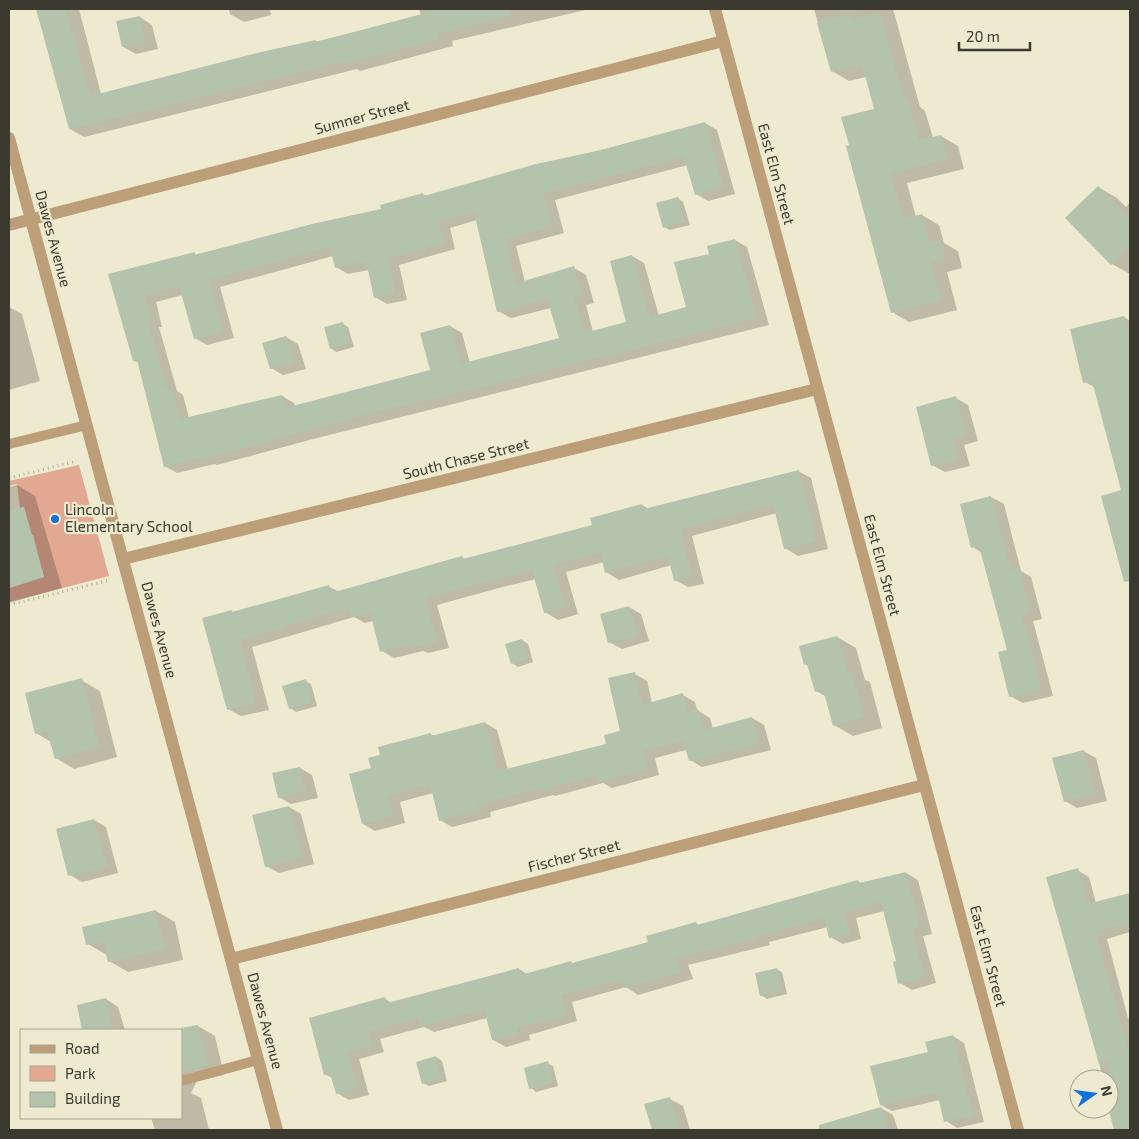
<svg xmlns="http://www.w3.org/2000/svg" width="1139" height="1139" font-family="'Exo 2',sans-serif">
<style>
.green{fill:#e2a892}
.shadow{fill:#0003;fill-rule:evenodd}
.building{fill:#b4c3ac;fill-rule:evenodd}
.lines{fill:none;stroke-linecap:round;stroke-linejoin:round}
.path{stroke:#afad98;stroke-width:3;stroke-dasharray:1 4;stroke-linecap:butt}
.lane{stroke:#bc9e79;stroke-width:10}
.street{stroke:#bc9e79;stroke-width:12}
.poi-dot{fill:#1171da;stroke:#edead0;stroke-width:2}
.labels{text-anchor:middle;stroke-width:4.5;stroke-linejoin:round;paint-order:stroke}
.street-label{font-size:15px;fill:#3b3a2f;stroke:#edead0}
.poi-label{font-size:15px;fill:#3b3a2f;stroke:#edead0;text-anchor:start}
</style>
<rect width="100%" height="100%" fill="#edead0"/>
<path class="green" d="M79 465 109 576 9 602V588L44 577 33 535H30L22 514 26 513 24 507 20 508 17 484 9 486V481Z"/>
<path class="shadow" d="M37 9H79L101 94 421 16 419 9H590L452 41 453 46 360 71 357 69 84 137 70 129Z
M229 9H270L271 15 244 22 230 14Z
M814 9H893L920 107 925 111 933 138 941 136 958 146 964 169 907 183 916 217 922 215 939 225 944 243 958 251 962 268 947 272 957 310 909 322 892 312 850 146 875 110 866 77 849 81 832 71Z
M140 17 152 25 158 49 136 54 123 47Z
M705 123 717 130 735 194 708 201 696 194 688 165 555 200 564 233 516 246 525 282 574 268 586 275 594 303 586 305 593 332 628 323 632 256 644 263 659 316 687 308 711 254 735 240 747 247 769 325 317 438 217 465 215 464 177 473 165 466 139 363 134 361 110 275 383 210 423 194 426 196ZM477 220 498 311 511 318 551 308 560 339 470 363 462 333 450 326 432 371 295 406 294 403 282 396 189 418 183 395 177 391 159 327H162L156 302 183 295 195 338 207 345 234 338 220 287 333 256 336 267 348 274 369 270 375 297 387 304 407 300 399 265 455 249 450 228Z
M1098 187 1117 198 1126 207 1130 202V274L1112 264Z
M678 198 683 202 690 225 670 230 664 227Z
M9 307 22 314 40 381 9 390Z
M1124 317 1130 321V563L1119 557 1122 492 1096 388 1085 382Z
M343 324 348 327 354 347 336 352 331 348Z
M286 337 298 344 306 369 283 375 271 368Z
M956 398 968 405 978 441 964 445 970 466 945 472 932 465Z
M798 471 811 478 828 549 798 556 785 548 777 513 692 536 704 584 688 587 675 580 672 565 619 580 606 572 604 562 566 572 578 614 558 620 545 612 536 579 499 588 437 605 449 648 428 653 423 651 394 658 382 651 373 621 365 623 354 617 252 647 269 710 241 716 228 709 232 612 234 613 328 586 339 592 462 557 467 560 594 526 642 505 649 509Z
M17 485 35 496 62 588 9 603V487Z
M991 497 1004 504 1021 571 1031 577 1042 619 1033 621 1053 696 1023 703 1010 696 1009 651 982 553 973 547 962 505Z
M629 607 641 614 649 641 622 649 609 642Z
M837 637 856 648 865 680 870 682 882 728 853 736 834 725 827 697 816 691 809 667 805 664Z
M522 640 528 644 533 662 518 667 512 663Z
M635 674 647 681 652 703 683 695 695 702 697 710 710 718 713 729 752 718 764 725 771 750 702 767 690 760 686 750 655 758 659 775 612 788 603 783 555 796 553 795 490 812 491 817 452 827 440 820 433 793 400 802 405 823 375 831 363 824 372 769 382 756 430 734 435 736 485 723 497 730 508 770 608 745 621 731Z
M81 680 100 691 117 757 74 769 56 758 51 742 36 733Z
M305 681 311 684 317 706 296 712 290 708Z
M1083 751 1096 758 1107 801 1077 808 1065 801Z
M300 768 312 775 318 798 291 804 279 797Z
M289 807 301 814 314 864 279 873 266 866Z
M94 820 106 827 118 873 82 882 70 875Z
M1077 870 1089 877 1096 903 1130 894V932L1107 939 1128 1018 1130 1020V1130H1115L1109 1104V1079H1103L1083 997Z
M906 873 918 880 932 934 923 936 936 983 912 990 900 983 898 962 885 911 856 918 861 939 843 944 830 937 828 927 769 942 770 945 688 965 693 979 638 995 626 987 572 1002 577 1021 529 1035 530 1040 506 1047 493 1040 487 1018 434 1032 424 1027 380 1039 384 1052 359 1059 369 1095 349 1100 337 1093 332 1078 325 1074 385 999 392 1003 519 969 527 974 571 962 573 964 649 943 696 923 700 926 857 881 863 884Z
M156 911 175 922 183 960 128 972 109 961 107 955 88 944Z
M776 969 782 972 787 994 767 999 761 995Z
M106 999 118 1007 125 1030H84L78 1006Z
M198 1026 215 1036 224 1075 197 1081 191 1093 201 1098 209 1130H155L151 1118H181V1030H179Z
M953 1036 964 1043 984 1122 957 1128 946 1121 940 1100 892 1111 881 1105 929 1053Z
M436 1057 442 1061 447 1081 429 1086 423 1083Z
M547 1063 553 1066 558 1086 536 1092 531 1088Z
M670 1099 683 1106 690 1130H653L646 1105Z
M881 1108 893 1115 898 1130H857L853 1117Z"/>
<path class="building" d="M36 9H66L90 96 261 52 316 40V42L441 9H509L510 16 438 33 440 39 345 63V61L69 129Z
M880 12 904 101 908 99 919 140 941 135 947 159 891 174 903 219 922 214 930 243 941 240 945 259 931 263 941 300 891 313 846 146 849 145 841 117 874 109 862 64 831 72 817 23 851 14 852 20Z
M140 16 146 42 122 47 116 21Z
M705 122 723 187 695 195 684 157 543 193 552 226 505 239 515 280 517 283 574 266 582 296 574 298 584 333 626 322 610 261 632 255 650 317 686 307 674 262 709 254 707 246 735 239 757 318 609 356 608 354 493 385 387 409 204 459 203 457 164 467 137 360 133 361 108 274 195 252V255L312 224 381 209 380 205 423 193 424 196 536 164 601 150ZM474 212 497 312 547 299 559 338 460 364 450 325 420 333 430 370 285 408 282 395 180 419 172 386 166 388 148 321 151 320 144 295 179 286 194 339 223 331 209 280 330 247 335 268 366 261 374 298 395 293 388 258 444 243 438 221Z
M1098 186 1130 218V245L1111 265 1065 218Z
M678 197 684 222 663 228 656 203Z
M1124 316 1130 342V581L1124 582 1101 496 1121 490 1092 381 1083 383 1070 329Z
M343 322 349 344 330 349 324 327Z
M286 336 294 362 270 369 262 343Z
M956 396 966 434 952 438 958 459 931 466 916 407Z
M799 470 816 542 784 549 773 504 680 529 692 577 674 581 668 556 605 573 600 552 553 565 565 607 544 613 532 570 425 598 437 641 414 647 413 643 380 652 370 612 351 617 348 608 285 626V627L240 640 256 703 227 710 202 618 232 610V612L329 585 331 593 462 556 463 559 592 525 590 518 642 504 644 509Z
M991 496 1011 570 1019 568 1030 612 1022 615 1041 689 1009 697 998 652 1007 650 979 546 971 548 960 504Z
M24 507 44 577 9 588V511Z
M629 606 637 635 608 643 600 614Z
M837 636 848 671 851 670 864 717 833 726 823 689 815 692 807 664 804 665 799 646Z
M522 639 528 659 511 664 505 644Z
M635 672 642 705 683 693 688 712 698 709 704 730 752 717 759 744 689 761 683 741 643 751 648 769 598 782 597 775 542 790 541 788 478 805 479 810 439 821 430 784 388 796 393 816 362 824 349 774 371 768 368 758 380 755 378 747 431 733V736L485 722 498 771 606 744 604 735 620 731 608 678Z
M82 678 99 747 55 759 47 731 35 734 25 693Z
M306 679 312 703 289 709 282 686Z
M1084 750 1095 794 1064 802 1052 758Z
M300 767 306 791 278 798 272 773Z
M289 806 302 857 265 867 252 815Z
M94 819 107 866 68 876 56 829Z
M1078 868 1087 904 1130 893V923L1095 932 1130 1055V1128L1120 1130H1114L1109 1111V1062L1099 1064 1046 877Z
M906 872 920 927 912 929 924 977 898 984 893 962 896 961 881 902 844 912 850 933 829 938 824 918 758 936V938L677 958 681 972 625 988 622 979 561 995 566 1015 517 1028 518 1034 492 1040 484 1009 420 1026 418 1018 368 1032 372 1046 348 1052 357 1088 336 1094 330 1073 324 1075 309 1018 385 997 387 1003 519 968 521 975 571 961 572 963 648 942 646 936 696 922 697 925 858 880 859 883Z
M156 910 165 949 108 962 103 941 86 945 82 927Z
M777 968 782 991 760 996 755 973Z
M106 998 113 1030H82L77 1005Z
M198 1025 208 1066 181 1072V1028Z
M953 1035 973 1115 944 1122 937 1092 880 1105 870 1066 928 1052 925 1042Z
M436 1056 442 1078 422 1084 416 1062Z
M548 1061 553 1083 529 1089 524 1068Z
M670 1097 679 1130H652L644 1104Z
M881 1107 888 1130H819V1125Z"/>
<g class="lines">
<path class="path" d="M9 478 77 461
M9 605 110 580"/>
<path class="lane" d="M9 444 87 425
M181 1081 258 1060"/>
<path class="street" d="M715 9 1018 1130
M9 138 277 1130
M9 225 723 41
M123 559 817 389
M231 959 924 785"/>
</g>
<circle class="poi-dot" cx="55" cy="519" r="5"/>
<g class="labels">
<g class="street-label">
<text transform="translate(362 117) rotate(-15)" y="5">Sumner Street</text>
<text transform="translate(776 174) rotate(75)" y="5">East Elm Street</text>
<text transform="translate(53 239) rotate(75)" y="5">Dawes Avenue</text>
<text transform="translate(466 459) rotate(-14)" y="5">South Chase Street</text>
<text transform="translate(882 565) rotate(75)" y="5">East Elm Street</text>
<text transform="translate(159 630) rotate(75)" y="5">Dawes Avenue</text>
<text transform="translate(574 856) rotate(-14)" y="5">Fischer Street</text>
<text transform="translate(988 956) rotate(75)" y="5">East Elm Street</text>
<text transform="translate(265 1021) rotate(75)" y="5">Dawes Avenue</text>
</g>
<g class="poi-label">
<text x="65" y="515">Lincoln<tspan x="65" dy="17">Elementary School</tspan></text>
</g>
</g>
<rect width="1139" height="1139" fill="none" stroke="#3b3a2f" stroke-width="20"/>
<rect x="20" y="1029" width="162" height="90" fill="#edead0" stroke="#a6a490"/>
<rect x="30" y="1045" width="25" height="8" fill="#bc9e79" stroke="#a6a490"/>
<text x="65" y="1054" font-size="15" fill="#3b3a2f">Road</text>
<rect x="30" y="1066" width="25" height="15" fill="#e2a892" stroke="#a6a490"/>
<text x="65" y="1079" font-size="15" fill="#3b3a2f">Park</text>
<rect x="30" y="1092" width="25" height="15" fill="#b4c3ac" stroke="#a6a490"/>
<text x="65" y="1104" font-size="15" fill="#3b3a2f">Building</text>
<g transform="translate(1094 1094) rotate(76)"><circle r="24" fill="#edead0" stroke="#a6a490"/>
<path d="M0-4L9 19L0 12L-9 19Z" fill="#1171da"/>
<text y="-8" font-size="14" font-weight="bold" text-anchor="middle" fill="#3b3a2f">N</text>
</g>
<path d="M959 42v8h71v-8" fill="none" stroke="#3b3a2f" stroke-width="2.5"/>
<text x="966" y="42" font-size="15" fill="#3b3a2f" stroke="#edead0" stroke-width="4" paint-order="stroke">20 m</text>
</svg>
